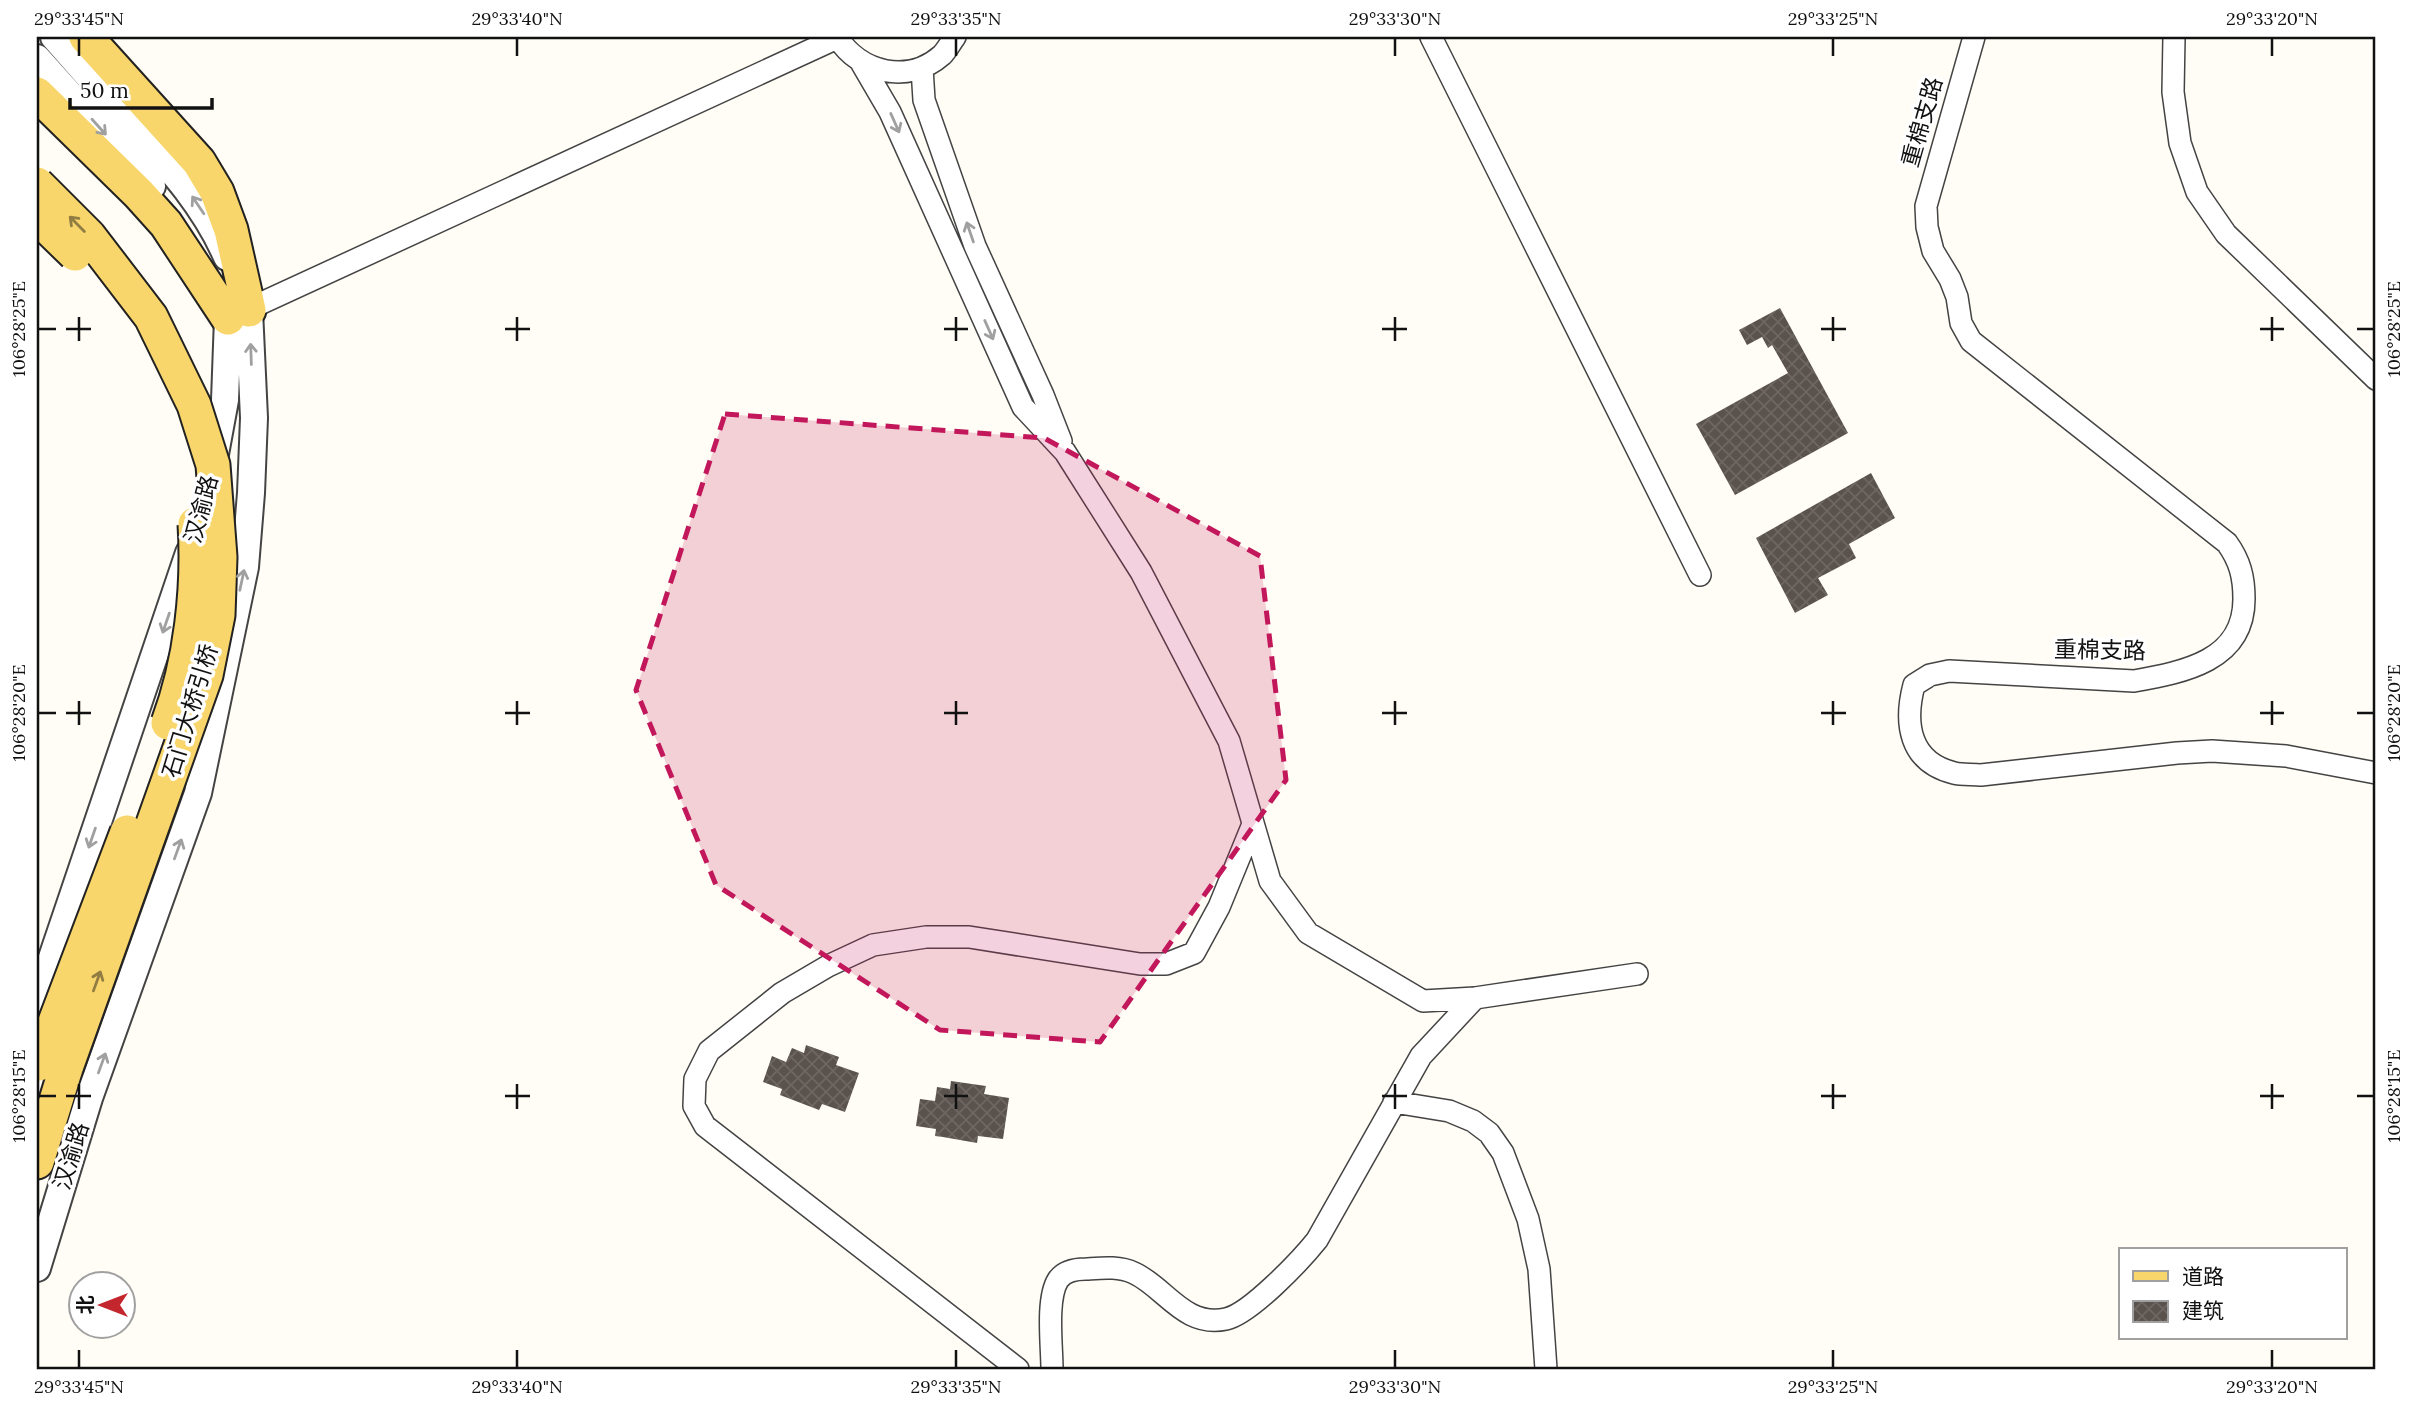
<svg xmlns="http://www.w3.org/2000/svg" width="2413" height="1406" font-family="Lora,'Noto Sans SC',serif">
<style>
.building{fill:url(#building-cross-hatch)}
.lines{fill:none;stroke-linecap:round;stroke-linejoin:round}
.minor-casing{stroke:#444;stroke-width:24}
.tertiary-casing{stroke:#444;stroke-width:30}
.primary-casing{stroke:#222;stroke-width:37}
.minor{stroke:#fff;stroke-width:21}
.tertiary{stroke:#fff;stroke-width:26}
.primary{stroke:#f9d66b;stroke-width:33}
.primary-bridge-casing{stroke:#222;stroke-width:37;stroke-linecap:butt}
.primary-bridge{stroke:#f9d66b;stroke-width:33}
.oneway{stroke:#a0a0a0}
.oneway2{stroke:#917d42}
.marked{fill:#c2185b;fill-opacity:0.2;stroke:#c2185b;stroke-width:5;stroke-dasharray:14 9;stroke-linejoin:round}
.ticks{fill:none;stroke:#111;stroke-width:2.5}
.labels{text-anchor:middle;stroke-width:7;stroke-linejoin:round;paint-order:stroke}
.street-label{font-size:23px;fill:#111;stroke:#fff}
.neatline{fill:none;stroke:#111;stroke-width:2.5}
.ticks-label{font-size:18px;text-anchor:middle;fill:#111}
</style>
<defs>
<pattern id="building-cross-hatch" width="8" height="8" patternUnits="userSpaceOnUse" patternTransform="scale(1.75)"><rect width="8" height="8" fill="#5a524d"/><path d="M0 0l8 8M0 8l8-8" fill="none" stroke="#6d6662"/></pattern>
</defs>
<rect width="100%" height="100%" fill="#fffdf5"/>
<path class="building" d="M1780 308 1848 433 1735 495 1696 424 1788 373 1772 345 1768 348 1762 337 1747 345 1739 330Z
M1871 473 1895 518 1849 544 1856 558 1818 578 1828 595 1795 613 1756 538Z
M806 1045 839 1057 836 1065 859 1073 845 1112 822 1104 819 1110 780 1095 782 1089 763 1082 772 1056 786 1062 792 1048 804 1053Z
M951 1081 986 1086 984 1094 1009 1098 1003 1139 978 1136 977 1143 943 1137 935 1136 936 1129 916 1126 920 1099 935 1101 937 1087 950 1089Z"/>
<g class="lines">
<defs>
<path id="minor" d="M837 37C860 73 908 85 942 55 947 50 951 42 955 37
M1431 37 1700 575
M1974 37 1926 206 1927 227 1933 251 1950 279 1957 297 1961 323 1971 341 2227 543C2240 561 2244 577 2244 599 2244 661 2184 672 2134 681L1949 671 1930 675 1914 685C1904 723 1909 762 1954 773 1962 775 1973 774 1981 775L2177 753 2212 751 2286 756 2376 773
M2174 37 2173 92 2180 143 2197 192 2226 234 2376 379
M862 64 890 112 1023 407 1065 452 1141 572 1229 741 1270 881 1308 933 1423 1001 1475 998 1637 974
M922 68 924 100 975 246 1043 395 1061 441
M240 313 837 38
M1394 1102 1449 1111 1473 1121 1489 1133 1503 1153 1528 1219 1539 1269 1546 1369
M1018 1369 705 1126 694 1106 695 1079 709 1051 782 993 828 966 873 945 926 937H969L1140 964H1166L1194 953 1219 907 1253 824
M1052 1369C1052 1346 1046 1299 1058 1280 1064 1271 1077 1269 1086 1269 1102 1268 1119 1266 1134 1273 1165 1287 1184 1328 1226 1319 1250 1314 1301 1260 1317 1240L1421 1056 1475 998"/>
<path id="tertiary" d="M54 37C81 68 109 99 136 130 171 169 206 208 227 257
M37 58 152 186
M213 465 225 400 228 318 220 300
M37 1002 189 553
M37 1268 89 1098 198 793 245 567 251 493 254 418 249 310 242 292"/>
<path id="primary" d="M86 37 199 162 217 192 231 230 249 310
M37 94 139 194 166 224 228 318
M37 1162 66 1068"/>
</defs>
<use href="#minor" class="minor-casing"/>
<use href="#tertiary" class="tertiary-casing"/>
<use href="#primary" class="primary-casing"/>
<use href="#minor" class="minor"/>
<use href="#tertiary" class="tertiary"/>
<use href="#primary" class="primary"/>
<defs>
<path id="primary-bridge" d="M37 184 89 236 151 317 194 405 213 465 220 557 218 615 206 675 66 1068
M37 217 75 254
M168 723C191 662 199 588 195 524
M39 1064 127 832"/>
</defs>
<use href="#primary-bridge" class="primary-bridge-casing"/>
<use href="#primary-bridge" class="primary-bridge"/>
</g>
<defs><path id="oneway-shaft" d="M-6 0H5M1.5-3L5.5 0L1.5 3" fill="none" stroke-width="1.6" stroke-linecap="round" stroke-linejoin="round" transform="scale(1.75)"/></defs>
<g class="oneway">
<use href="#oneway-shaft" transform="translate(895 123) rotate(66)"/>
<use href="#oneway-shaft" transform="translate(99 127) rotate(48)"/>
<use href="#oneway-shaft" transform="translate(198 205) rotate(-124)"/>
<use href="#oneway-shaft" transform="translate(970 232) rotate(-109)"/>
<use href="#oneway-shaft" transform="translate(989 330) rotate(66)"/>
<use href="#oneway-shaft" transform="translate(251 354) rotate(-92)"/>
<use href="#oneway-shaft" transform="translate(242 580) rotate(-78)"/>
<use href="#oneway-shaft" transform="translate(166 623) rotate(109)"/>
<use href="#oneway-shaft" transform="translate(92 838) rotate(109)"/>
<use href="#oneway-shaft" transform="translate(178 849) rotate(-70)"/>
<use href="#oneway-shaft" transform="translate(102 1063) rotate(-70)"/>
</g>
<g class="oneway2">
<use href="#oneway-shaft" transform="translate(77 224) rotate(-135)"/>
<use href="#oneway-shaft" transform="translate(97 981) rotate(-70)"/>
</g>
<path class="marked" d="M725 414 1044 438 1260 556 1286 780 1100 1042 940 1030 716 885 636 690Z"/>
<path class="ticks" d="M79 38V56M517 38V56M956 38V56M1395 38V56M1833 38V56M2272 38V56M79 317V341M517 317V341M956 317V341M1395 317V341M1833 317V341M2272 317V341M38 329H56M66 329H91M505 329H530M944 329H968M1382 329H1407M1821 329H1846M2260 329H2284M2357 329H2374M79 701V725M517 701V725M956 701V725M1395 701V725M1833 701V725M2272 701V725M38 713H56M66 713H91M505 713H530M944 713H968M1382 713H1407M1821 713H1846M2260 713H2284M2357 713H2374M79 1084V1109M517 1084V1109M956 1084V1109M1395 1084V1109M1833 1084V1109M2272 1084V1109M38 1096H56M66 1096H91M505 1096H530M944 1096H968M1382 1096H1407M1821 1096H1846M2260 1096H2284M2357 1096H2374M79 1350V1368M517 1350V1368M956 1350V1368M1395 1350V1368M1833 1350V1368M2272 1350V1368"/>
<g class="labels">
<g class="street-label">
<text transform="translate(1922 122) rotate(-74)" y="8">重棉支路</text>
<text transform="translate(201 509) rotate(-75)" y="8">汉渝路</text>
<text transform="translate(2100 650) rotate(1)" y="8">重棉支路</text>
<text transform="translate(190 711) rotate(-73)" y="8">石门大桥引桥</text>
<text transform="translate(71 1156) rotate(-73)" y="8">汉渝路</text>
</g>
</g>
<rect width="2413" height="1406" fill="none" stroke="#ffffff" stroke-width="77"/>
<rect x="2119" y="1248" width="228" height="91" fill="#ffffff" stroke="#a0a0a0" stroke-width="2"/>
<rect x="2133" y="1271" width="35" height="10" fill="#f9d66b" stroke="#a0a0a0" stroke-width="2"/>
<text x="2182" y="1284" font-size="21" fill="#111111">道路</text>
<rect x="2133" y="1301" width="35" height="21" fill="url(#building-cross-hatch)" stroke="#a0a0a0" stroke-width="2"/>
<text x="2182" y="1318" font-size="21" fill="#111111">建筑</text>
<g transform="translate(102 1305) rotate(270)"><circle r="33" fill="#ffffff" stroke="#a0a0a0" stroke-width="2"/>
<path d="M0-5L12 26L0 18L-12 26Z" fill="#c4262e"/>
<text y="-10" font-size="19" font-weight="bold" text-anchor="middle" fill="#111111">北</text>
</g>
<path d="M70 98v10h142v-10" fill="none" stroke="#111111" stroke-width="3.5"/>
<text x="80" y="98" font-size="21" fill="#111111" stroke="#ffffff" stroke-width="5" paint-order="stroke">50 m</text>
<rect x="38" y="38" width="2336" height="1330" class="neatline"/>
<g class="ticks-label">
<text x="79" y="25">29°33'45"N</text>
<text x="517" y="25">29°33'40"N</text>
<text x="956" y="25">29°33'35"N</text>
<text x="1395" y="25">29°33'30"N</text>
<text x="1833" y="25">29°33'25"N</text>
<text x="2272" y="25">29°33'20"N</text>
<text transform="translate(2394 329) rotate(-90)" y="6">106°28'25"E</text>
<text transform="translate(19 329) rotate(-90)" y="6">106°28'25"E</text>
<text transform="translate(2394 713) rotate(-90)" y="6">106°28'20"E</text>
<text transform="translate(19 713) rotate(-90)" y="6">106°28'20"E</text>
<text transform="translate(2394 1096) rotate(-90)" y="6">106°28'15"E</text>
<text transform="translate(19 1096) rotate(-90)" y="6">106°28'15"E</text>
<text x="79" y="1393">29°33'45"N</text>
<text x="517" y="1393">29°33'40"N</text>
<text x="956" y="1393">29°33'35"N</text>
<text x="1395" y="1393">29°33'30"N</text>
<text x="1833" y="1393">29°33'25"N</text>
<text x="2272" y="1393">29°33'20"N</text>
</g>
</svg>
